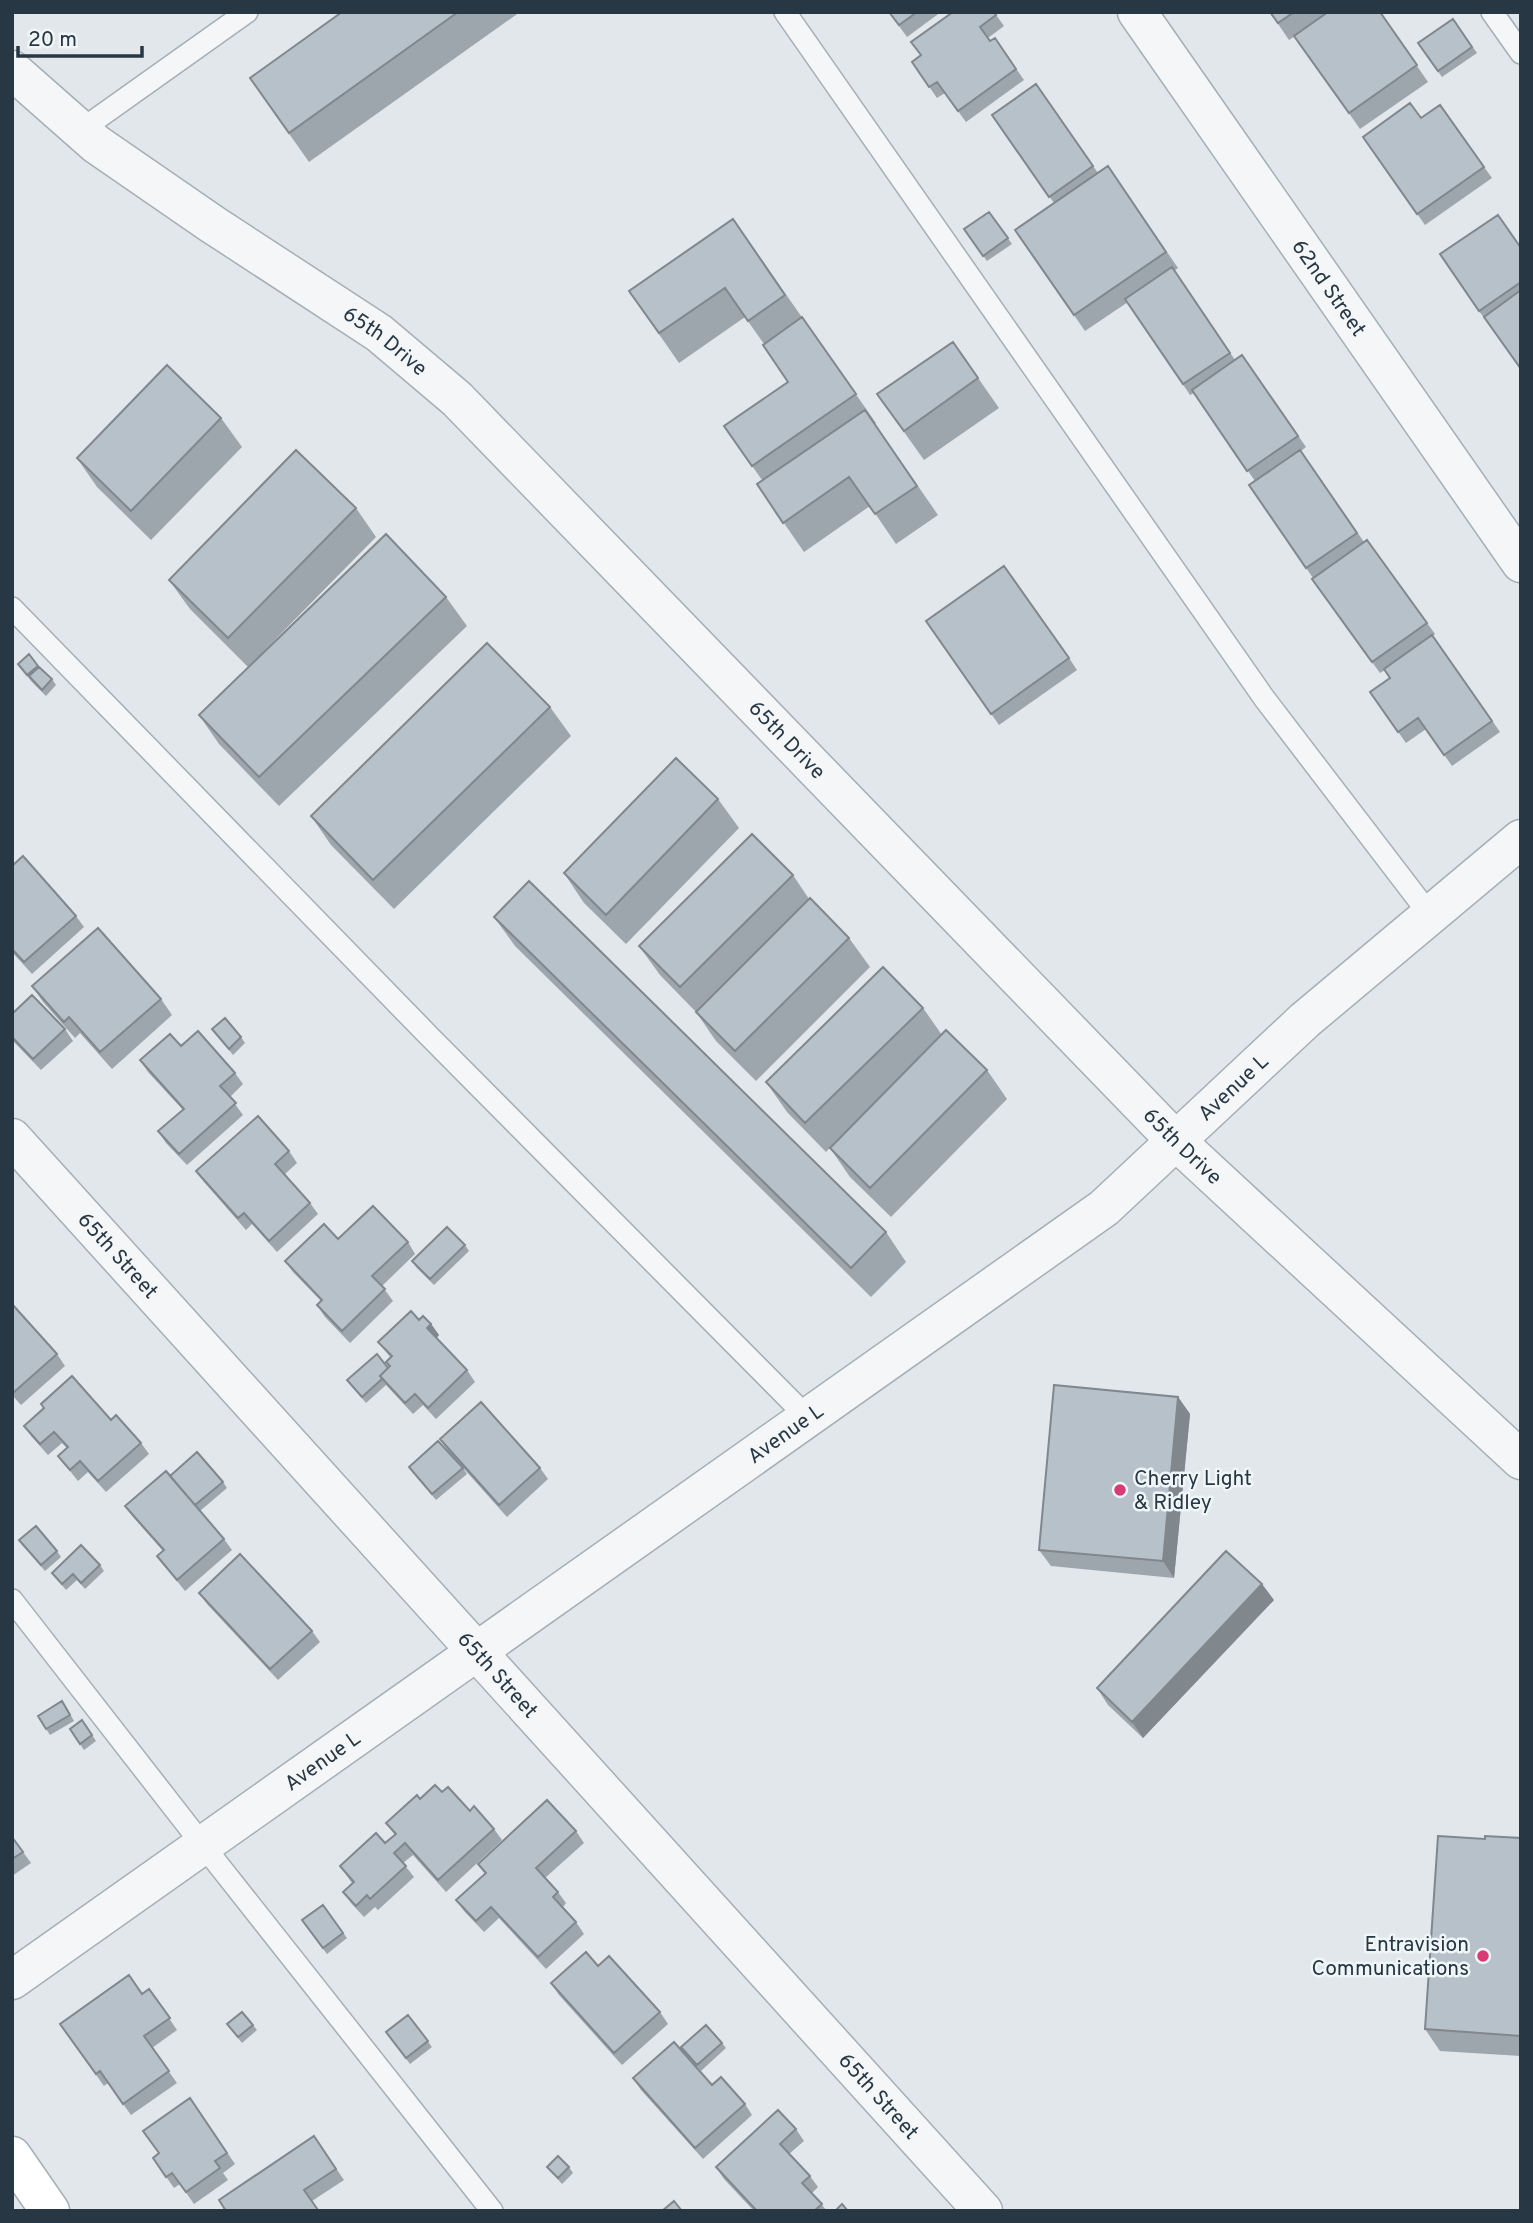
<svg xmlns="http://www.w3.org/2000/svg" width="1533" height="2223" font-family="Overpass,sans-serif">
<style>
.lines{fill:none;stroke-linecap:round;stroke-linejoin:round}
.lane-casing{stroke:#a5afb6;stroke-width:24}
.street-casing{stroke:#a5afb6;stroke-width:41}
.secondary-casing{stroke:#a5afb6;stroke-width:41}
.lane{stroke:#f4f6f8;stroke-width:21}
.street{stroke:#f4f6f8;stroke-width:38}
.secondary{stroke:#fff;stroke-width:38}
.wall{fill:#9da6ad}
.shaded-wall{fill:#80878d}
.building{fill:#b7c1c9;stroke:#80878d;stroke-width:2}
.poi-dot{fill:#d93c74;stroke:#f0f5f8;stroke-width:2.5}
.labels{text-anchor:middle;stroke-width:5;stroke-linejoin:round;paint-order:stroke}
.street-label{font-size:21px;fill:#273844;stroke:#f0f5f8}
.poi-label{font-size:21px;fill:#273844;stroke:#f0f5f8;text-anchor:start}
</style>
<rect width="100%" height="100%" fill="#e1e7eb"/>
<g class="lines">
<defs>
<path id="lane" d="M785 12 1264 698 1430 915
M1492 12 1521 53
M81 130 247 12
M12 608 428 1035 807 1417
M12 1600 202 1844 492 2211"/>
<g id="street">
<path id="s1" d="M1137 12 1521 563"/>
<path id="s2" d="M12 70 96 144 212 224 379 333 457 399 1176 1141 1521 1460"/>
<path id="s3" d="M12 1138 983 2211"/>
<path id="s4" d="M12 1980 1104 1208 1305 1020 1521 839"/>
</g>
<path id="secondary" d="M12 2156 50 2211"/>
</defs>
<use href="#lane" class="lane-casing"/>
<use href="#street" class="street-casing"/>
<use href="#secondary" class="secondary-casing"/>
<use href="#lane" class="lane"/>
<use href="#street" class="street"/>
<use href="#secondary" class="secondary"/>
</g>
<path class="wall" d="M342 12H520L309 162 250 78Z
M889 12H941L907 37Z
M994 12 1004 26 988 38 990 41 995 38 1024 80 966 122 945 93 937 98 912 62Z
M1270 12H1380L1428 82 1360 129 1295 36 1289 40Z
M1453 19 1477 53 1442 77 1418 43Z
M1036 84 1098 173 1108 166 1178 268 1174 271 1235 360 1242 355 1306 447 1301 451 1364 542 1427 623 1435 634 1433 636 1500 732 1452 766 1426 729 1406 743 1370 692 1390 678 1385 670 1380 673 1312 579 1313 578 1249 485 1255 481 1194 393 1190 395 1128 302 1085 331 1015 230 1054 203 992 115Z
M1440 105 1492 178 1425 225 1363 137 1421 118Z
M989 212 1012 244 987 261 964 229Z
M733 219 876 423 875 424 938 515 896 544 870 506 804 552 757 484 762 480 724 426 788 382 764 344 745 317 679 363 629 291Z
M1521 248V369L1479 311Z
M953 342 999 408 924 460 877 394Z
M221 418 242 447 151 540 97 487 77 458Z
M356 508 376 537 254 661 446 597 467 626 279 806 219 744 199 715 248 667 190 609 169 580Z
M926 621 1069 658 1077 670 999 725Z
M29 654 39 667 52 679 56 685 46 696 31 681 18 664Z
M550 707 571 736 394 909 331 845 311 816Z
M718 799 739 828 626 944 584 903 564 873Z
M12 866 76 916 84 927 32 974 12 952Z
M793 875 809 899 849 938 870 967 756 1081 716 1041 696 1012 660 975 639 946Z
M494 917 886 1232 906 1262 871 1297 515 946Z
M32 986 161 999 172 1015 112 1069 80 1033 75 1038 43 1002Z
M923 1008 942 1035 987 1070 1007 1099 891 1217 850 1177 830 1148 842 1135 826 1152 787 1112 766 1082Z
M12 1014 65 1029 73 1041 41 1070 12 1040Z
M212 1029 241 1037 245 1043 233 1055Z
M181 1046 235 1073 243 1084 230 1097 243 1115 187 1165 166 1143 158 1131 183 1110 148 1072 140 1060Z
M289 1151 297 1163 285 1174 310 1203 318 1214 277 1252 252 1224 246 1230 204 1182 196 1171Z
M338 1239 408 1242 415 1254 382 1286 393 1301 350 1343 325 1317 317 1305 321 1301 293 1272 285 1261Z
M465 1245 469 1251 434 1285 416 1267 412 1261Z
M12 1304 57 1354 65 1366 21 1405 12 1395Z
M419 1320 431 1324 439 1335 437 1338 467 1370 475 1382 436 1419 423 1405 413 1414 386 1385 366 1403 347 1380 388 1368 389 1367 386 1362 391 1358 378 1342Z
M1178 1397 1190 1414 1174 1578 1051 1566 1039 1550Z
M41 1404 111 1420 141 1443 149 1454 106 1492 88 1472 78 1481 58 1456 67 1448 62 1443 48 1455 32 1437 24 1426 44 1408Z
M440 1439 540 1468 548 1479 507 1517 448 1451Z
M409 1467 463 1468 467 1474 436 1500Z
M170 1476 223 1482 227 1488 200 1511 224 1539 232 1550 185 1591 157 1556 163 1551 133 1517 125 1506Z
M19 1540 57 1551 61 1557 45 1571Z
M100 1565 104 1571 85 1589 77 1580 66 1590 52 1573Z
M199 1593 312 1631 320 1642 278 1680 207 1604Z
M1274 1600 1143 1738 1108 1705 1097 1688Z
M66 1707 74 1721 50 1735 46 1729Z
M82 1720 96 1741 84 1750 70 1729Z
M442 1792 494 1829 502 1840 446 1892 413 1855 403 1863 414 1877 378 1910 375 1907 364 1917 351 1903 343 1892 352 1883 340 1866 385 1843 395 1835 386 1823 420 1799Z
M576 1831 584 1843 545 1878 558 1892 566 1903 563 1907 576 1922 584 1934 546 1969 499 1918 484 1932 464 1911 456 1900 485 1874 478 1864Z
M12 1837 31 1863 12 1876Z
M1521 1838V2056L1440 2051 1425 2029 1485 1839Z
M323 1905 347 1938 327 1954 302 1920Z
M598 1966 660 2012 668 2024 622 2065 559 1995 551 1983Z
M149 1989 177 2030 152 2048 177 2083 131 2115 108 2083 104 2086 60 2024 142 1994Z
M408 2015 432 2047 410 2064 386 2032Z
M227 2024 253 2025 257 2030 242 2043Z
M722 2043 726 2048 701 2071 681 2047Z
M633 2078 712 2085 745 2104 752 2115 703 2159 641 2090Z
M190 2098 235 2164 223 2173 228 2180 194 2204 180 2184 174 2188 153 2158 159 2153Z
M796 2129 804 2141 789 2154 810 2176 818 2187 812 2193 827 2211H754L724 2179 716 2167Z
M314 2136 344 2180 312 2201 226 2211Z
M547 2167H569L573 2173 562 2184Z"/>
<path class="shaded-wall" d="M431 1324 439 1335 435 1339 427 1328Z
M1178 1397 1190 1414 1174 1578 1163 1561Z
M1262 1584 1274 1600 1143 1738 1132 1722Z"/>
<path class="building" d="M342 12H458L289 133 250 78Z
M889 12H917L899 25Z
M953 12H994L996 15 980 27 990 41 995 38 1016 69 958 111 937 82 929 87 912 62 921 55 911 42Z
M1270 12H1294L1278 23Z
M1328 12H1380L1417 65 1349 113 1294 36Z
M1453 19 1472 47 1438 71 1418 43Z
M1036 84 1093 166 1049 197 992 115Z
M1410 103 1421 118 1440 105 1484 167 1417 214 1363 137Z
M1108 166 1166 252 1074 315 1015 230Z
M989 212 1008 238 983 256 964 229Z
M1498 215 1521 248V282L1479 311 1440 254Z
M733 219 785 295 748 321 725 288 659 333 629 291Z
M1172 267 1230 353 1183 384 1125 299Z
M1521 290V369L1484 317Z
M802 317 856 394 752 466 724 426 788 382 763 345Z
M953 342 978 378 904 431 877 394Z
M1242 355 1298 436 1247 471 1192 390Z
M167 365 221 418 131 511 77 458Z
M865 410 917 486 875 514 849 477 783 523 757 484Z
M296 450 356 508 228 638 169 580Z
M1300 450 1357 533 1306 568 1249 485Z
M386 534 446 597 259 777 199 715Z
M1367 540 1427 623 1372 662 1312 579Z
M1004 566 1069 658 991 714 926 621Z
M1432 635 1492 721 1444 755 1418 718 1398 732 1370 692 1390 678 1384 669Z
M487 643 550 707 373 880 311 816Z
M29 654 38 666 27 675 18 664Z
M39 667 52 679 42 690 29 676Z
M676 758 718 799 606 915 564 873Z
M752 834 793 875 680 987 639 946Z
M23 856 76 916 24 962 12 949V866Z
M529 881 886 1232 851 1268 494 917Z
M810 898 849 938 735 1051 696 1012Z
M98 928 161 999 100 1052 69 1017 64 1022 32 986Z
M883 967 923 1008 805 1123 766 1082Z
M32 995 65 1029 33 1059 12 1037V1014Z
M225 1018 241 1037 229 1049 212 1029Z
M946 1030 987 1070 870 1188 830 1148Z
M198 1031 235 1073 220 1086 236 1103 179 1154 158 1131 184 1109 140 1060 170 1034 181 1046Z
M258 1116 289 1151 275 1164 310 1203 269 1241 244 1213 238 1218 196 1171Z
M373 1206 408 1242 372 1276 385 1289 342 1331 317 1305 322 1300 285 1261 324 1224 338 1239Z
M447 1227 465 1245 430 1279 412 1261Z
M12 1304 57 1354 13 1393 12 1392Z
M411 1311 419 1320 423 1316 431 1324 427 1328 467 1370 428 1408 415 1394 405 1403 380 1376 390 1366 386 1362 392 1356 378 1342Z
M377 1354 388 1368 380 1376 382 1379 362 1397 347 1380Z
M72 1376 111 1420 116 1415 141 1443 98 1481 80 1461 70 1470 58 1456 68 1447 54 1432 40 1444 24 1426 44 1408 41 1404Z
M1054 1385 1178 1397 1163 1561 1039 1550Z
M481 1402 540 1468 499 1505 440 1439Z
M438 1441 463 1468 432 1494 409 1467Z
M197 1452 223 1482 195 1505 170 1476Z
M166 1471 224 1539 177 1580 157 1556 164 1550 125 1506Z
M36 1526 57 1551 41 1565 19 1540Z
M81 1545 100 1565 81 1583 73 1574 62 1584 52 1573Z
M1226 1551 1262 1584 1132 1722 1097 1688Z
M240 1554 312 1631 270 1669 199 1593Z
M62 1701 70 1715 46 1729 38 1716Z
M82 1720 92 1735 80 1744 70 1729Z
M435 1785 442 1792 448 1787 470 1811 474 1806 494 1829 438 1880 405 1843 394 1853 406 1866 370 1899 367 1895 356 1906 343 1892 354 1882 340 1866 376 1833 385 1843 396 1834 386 1823 417 1795 420 1799Z
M547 1800 576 1831 536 1868 558 1892 553 1897 576 1922 538 1957 491 1907 476 1921 456 1900 486 1873 478 1864Z
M1438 1836 1485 1839V1836L1521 1838V2036L1425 2029Z
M12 1837 23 1852 12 1859Z
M323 1905 343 1933 323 1948 302 1920Z
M586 1952 598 1966 609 1956 660 2012 614 2053 551 1983Z
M129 1975 142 1994 149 1989 170 2018 144 2036 169 2071 123 2104 100 2071 96 2074 60 2024Z
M242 2012 253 2025 238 2037 227 2024Z
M408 2015 428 2041 406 2058 386 2032Z
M706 2025 722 2043 697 2065 681 2047Z
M674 2042 712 2085 721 2077 745 2104 695 2148 633 2078Z
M190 2098 227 2153 215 2161 220 2168 186 2192 172 2173 166 2177 153 2158 159 2153 143 2131Z
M778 2110 796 2129 780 2144 810 2176 802 2183 822 2204 814 2211H757L716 2167Z
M314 2136 336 2169 304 2190 318 2210 226 2211 219 2200Z
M558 2156 569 2167 558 2178 547 2167Z
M674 2201 682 2211H662Z
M842 2204 848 2211H835Z"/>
<g class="poi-dot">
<circle cx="1120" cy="1490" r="7"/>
<circle cx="1483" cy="1956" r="7"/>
</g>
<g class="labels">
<g class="street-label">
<text dy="7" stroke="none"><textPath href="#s1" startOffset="336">62nd Street</textPath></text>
<text dy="7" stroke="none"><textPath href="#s2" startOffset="462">65th Drive</textPath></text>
<text dy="7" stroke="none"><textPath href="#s2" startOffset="1029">65th Drive</textPath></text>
<text dy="7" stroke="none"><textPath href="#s4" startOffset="1514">Avenue L</textPath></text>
<text dy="7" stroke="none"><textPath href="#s2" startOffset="1596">65th Drive</textPath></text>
<text dy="7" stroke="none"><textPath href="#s3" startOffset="158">65th Street</textPath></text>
<text dy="7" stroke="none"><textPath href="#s4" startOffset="947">Avenue L</textPath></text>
<text dy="7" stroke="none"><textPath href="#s3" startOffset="724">65th Street</textPath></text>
<text dy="7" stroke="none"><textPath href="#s4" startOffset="380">Avenue L</textPath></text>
<text dy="7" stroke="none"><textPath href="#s3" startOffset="1292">65th Street</textPath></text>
</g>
<g class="poi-label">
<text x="1134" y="1485">Cherry Light<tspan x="1134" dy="24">&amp; Ridley</tspan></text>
<text x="1469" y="1951" text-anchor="end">Entravision<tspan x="1469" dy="24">Communications</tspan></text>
</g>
</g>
<rect width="1533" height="2223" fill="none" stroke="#273844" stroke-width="28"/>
<path d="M18 46v10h124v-10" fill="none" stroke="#273844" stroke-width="3.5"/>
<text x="28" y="46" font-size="21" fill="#273844" stroke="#f0f5f8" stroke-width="5" paint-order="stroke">20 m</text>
</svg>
